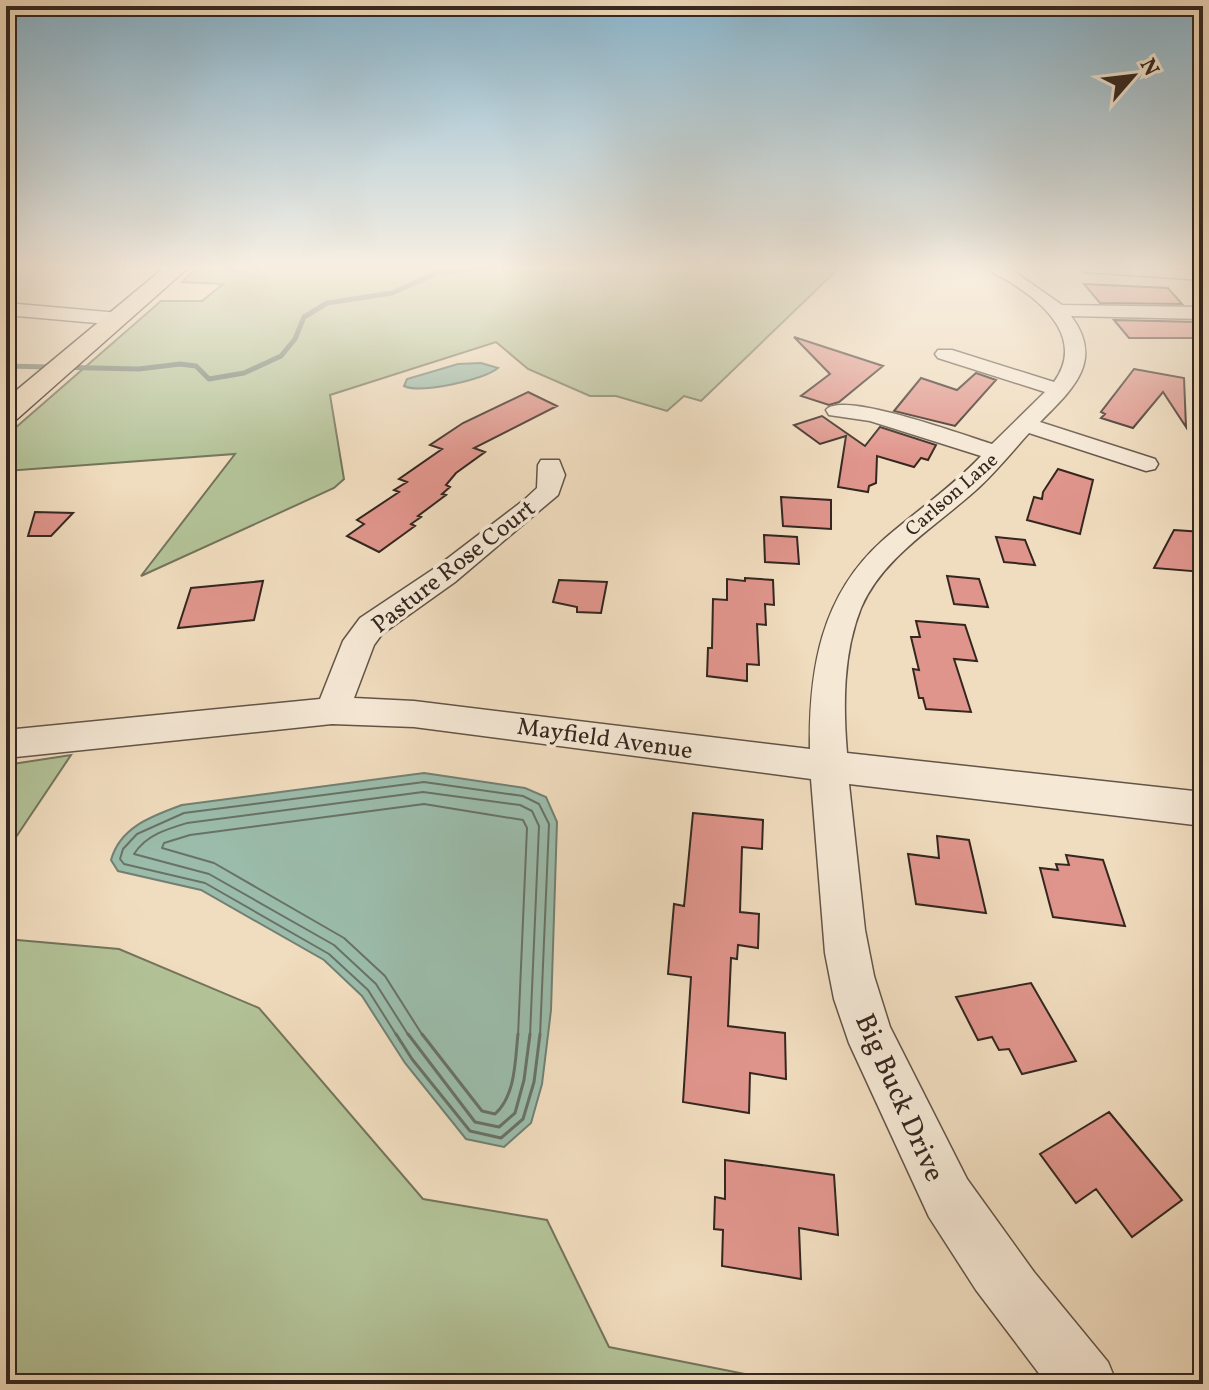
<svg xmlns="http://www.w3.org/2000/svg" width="1209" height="1390" font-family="Vollkorn,serif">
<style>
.green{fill:#b3c297;stroke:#74745c;stroke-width:2}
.water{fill:#9bbcab;stroke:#728073;stroke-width:2}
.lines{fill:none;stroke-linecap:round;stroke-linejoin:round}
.shore-far1{stroke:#687266;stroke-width:2}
.shore{stroke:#687266;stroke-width:3}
.stream{stroke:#728073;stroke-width:5}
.building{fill:#e0958c;stroke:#342720;stroke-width:2}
.minor-casing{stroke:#635448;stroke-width:3}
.major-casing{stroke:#342720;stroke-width:3}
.minor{fill:#f5e8d5;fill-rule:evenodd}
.major{fill:#f0dcbe;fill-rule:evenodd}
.labels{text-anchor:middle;stroke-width:7;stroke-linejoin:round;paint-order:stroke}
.far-street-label{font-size:20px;fill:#342720;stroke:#f5e8d5}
.street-label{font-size:24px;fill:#342720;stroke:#f5e8d5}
.near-street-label{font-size:28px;fill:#342720;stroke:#f5e8d5}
</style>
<rect width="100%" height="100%" fill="#f0dcbe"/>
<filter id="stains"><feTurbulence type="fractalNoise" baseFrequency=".0025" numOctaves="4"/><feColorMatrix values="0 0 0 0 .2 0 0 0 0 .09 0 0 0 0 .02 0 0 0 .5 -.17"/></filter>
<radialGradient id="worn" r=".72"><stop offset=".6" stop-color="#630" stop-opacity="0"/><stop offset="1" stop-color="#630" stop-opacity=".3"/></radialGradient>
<path class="green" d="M198 267H840L701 401 684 396 667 411 616 396H590L528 369 496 342 330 395 344 479 334 488 141 576 235 454 6 471V436L161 301H202L223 284 182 282Z
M71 755 6 852V765Z
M6 939 119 949 259 1008 423 1199 547 1220 609 1347 796 1384H6Z"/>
<path class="water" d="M481 363 498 368C484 380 420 394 404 386L407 379 458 364Z
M424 773 525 788 546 797 557 822 551 1010 542 1084 531 1123 504 1147 466 1139 405 1063 362 996 324 960 201 890 118 871 111 860C120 827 152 816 182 805Z"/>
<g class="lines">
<path class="shore-far1" d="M397 1036 368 990 329 954 205 883 124 864 120 859 123 849 137 834 184 813 424 782 523 796 539 804 549 824 540 1036
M409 1036 376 984 334 945 209 874 134 854C146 835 167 829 187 823L423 792 520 805 532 811 539 826 530 1036
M423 1036 385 976 344 938 214 863 162 848 164 843 190 835 424 804 523 820 527 828 518 1036"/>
<path class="shore" d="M396 1034 412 1059 470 1131 501 1138 523 1119 534 1082 540 1034
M408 1034 475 1122 499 1127 515 1113 524 1080 530 1034
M422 1034 482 1111 495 1114C516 1095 515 1060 518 1034"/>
<path class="stream" d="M6 366 139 369 180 364 196 366 209 379 244 373 281 356 295 339 304 317 327 303 392 293 437 273 491 267"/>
</g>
<path class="building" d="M1084 284 1168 288 1182 304 1100 303Z
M1114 320 1198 322 1203 327V338H1129Z
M794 337 883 366 839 402 829 405 801 396 830 374Z
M1134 369 1184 378 1186 427 1163 392 1133 428 1101 418 1105 414 1101 412Z
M976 373 996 380 955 426 894 411 921 378 957 390Z
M528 392 557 406 474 448 485 452 456 473 446 485 450 487 442 494 446 495 418 516 421 517 411 524 415 526 379 552 347 536 364 524 357 520 399 492 394 490 407 482 399 479 442 449 430 445 463 423Z
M822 416 865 446 880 427 936 445 928 460 921 458 914 467 877 456 876 483 869 486 868 492 838 487 846 436 820 444 794 425Z
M1058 469 1093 480 1080 534 1027 520 1034 497 1042 499 1043 492Z
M781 497 831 500V529L783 526Z
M35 512 73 513 51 536H28Z
M1174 530 1203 532V572L1154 568Z
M764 535 797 537 799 564 765 562Z
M996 537 1025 540 1035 565 1004 562Z
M947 576 979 579 988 607 954 604Z
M745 578 773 580 774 605 765 604 766 625 757 624 759 665 747 664V681L707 676 708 648H712L713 599 727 600V579L745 581Z
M559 580 607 582 601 613 577 612V607L553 602Z
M263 581 254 620 178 628 191 588Z
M916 621 965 625 977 661 954 659 971 712 926 709 923 698H919L913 669 919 670 911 637H920Z
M693 813 763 820 762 849 742 847 740 912 759 914 758 948 738 945 737 959 731 958 728 1026 785 1033 786 1079 750 1073 749 1113 683 1102 691 977 668 974 674 904 684 906Z
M937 836 969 840 986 913 916 904 908 854 939 858Z
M1066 855 1103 860 1125 926 1053 917 1040 868 1058 870 1056 864 1069 865Z
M1031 983 1076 1061 1022 1074 1009 1049 999 1050 992 1037 978 1040 956 997Z
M1109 1112 1182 1200 1132 1237 1096 1189 1076 1203 1040 1154Z
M725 1160 834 1175 838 1235 799 1228 801 1279 722 1266 723 1230 714 1229 715 1197 725 1199Z"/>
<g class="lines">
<defs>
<path id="minor" d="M986 267 1012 270 1062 305 1203 307V319L1071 316C1105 361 1072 390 1040 422L1155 459 1158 464 1155 469 1146 471 1029 433C1011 453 995 473 975 491 936 526 882 558 861 608 843 653 843 705 847 753L1203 792V826L849 784 865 930 874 976 890 1027 967 1179 1034 1272 1108 1362 1117 1384H1047L976 1290 929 1217 849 1043 834 999 825 953 811 779 414 727 332 724 6 758V730L320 699 343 641 360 618 435 568 524 500 537 488 538 465 541 460H559L565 475 558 495 455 582 382 634 374 645 354 698 414 701 810 749C809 669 821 596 882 541 915 512 951 488 981 456L870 421 829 415 826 410C841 390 966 436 992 444L1045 392 938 358 935 354 938 350H952L1054 382C1084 341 1047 305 1013 284 1004 278 993 274 986 267Z
M1078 267 1203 270V280L1086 272Z
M6 303 119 313 128 319 119 325 6 315Z"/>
<path id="major" d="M165 267H189L16 420 6 423V399Z"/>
</defs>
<use href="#minor" class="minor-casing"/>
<use href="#major" class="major-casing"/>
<use href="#minor" class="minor"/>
<use href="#major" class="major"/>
</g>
<linearGradient id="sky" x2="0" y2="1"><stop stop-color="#89b7d0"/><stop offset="0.58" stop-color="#f8efe2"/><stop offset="1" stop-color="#f8efe2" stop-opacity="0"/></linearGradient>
<rect width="1209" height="461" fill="url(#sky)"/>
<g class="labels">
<g class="far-street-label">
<text transform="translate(951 494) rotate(-41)" y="7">Carlson Lane</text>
</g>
<g class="street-label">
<text transform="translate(453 566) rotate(-38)" y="8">Pasture Rose Court</text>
<text transform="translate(605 738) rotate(8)" y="8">Mayfield Avenue</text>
</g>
<g class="near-street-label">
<text transform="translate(901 1097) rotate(66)" y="10">Big Buck Drive</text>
</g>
</g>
<rect width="1209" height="1390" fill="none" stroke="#f0dcbe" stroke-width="32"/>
<rect x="8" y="8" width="1193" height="1374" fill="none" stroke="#342720" stroke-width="4"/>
<rect x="16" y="16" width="1177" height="1358" fill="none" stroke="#342720" stroke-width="2"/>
<g transform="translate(1133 76) rotate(62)" stroke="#f5e8d5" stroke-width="6" paint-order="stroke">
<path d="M0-6L14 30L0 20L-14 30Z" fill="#342720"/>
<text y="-12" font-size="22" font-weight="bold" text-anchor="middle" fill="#342720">N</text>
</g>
<rect width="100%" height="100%" filter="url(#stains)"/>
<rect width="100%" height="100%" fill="url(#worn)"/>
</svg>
